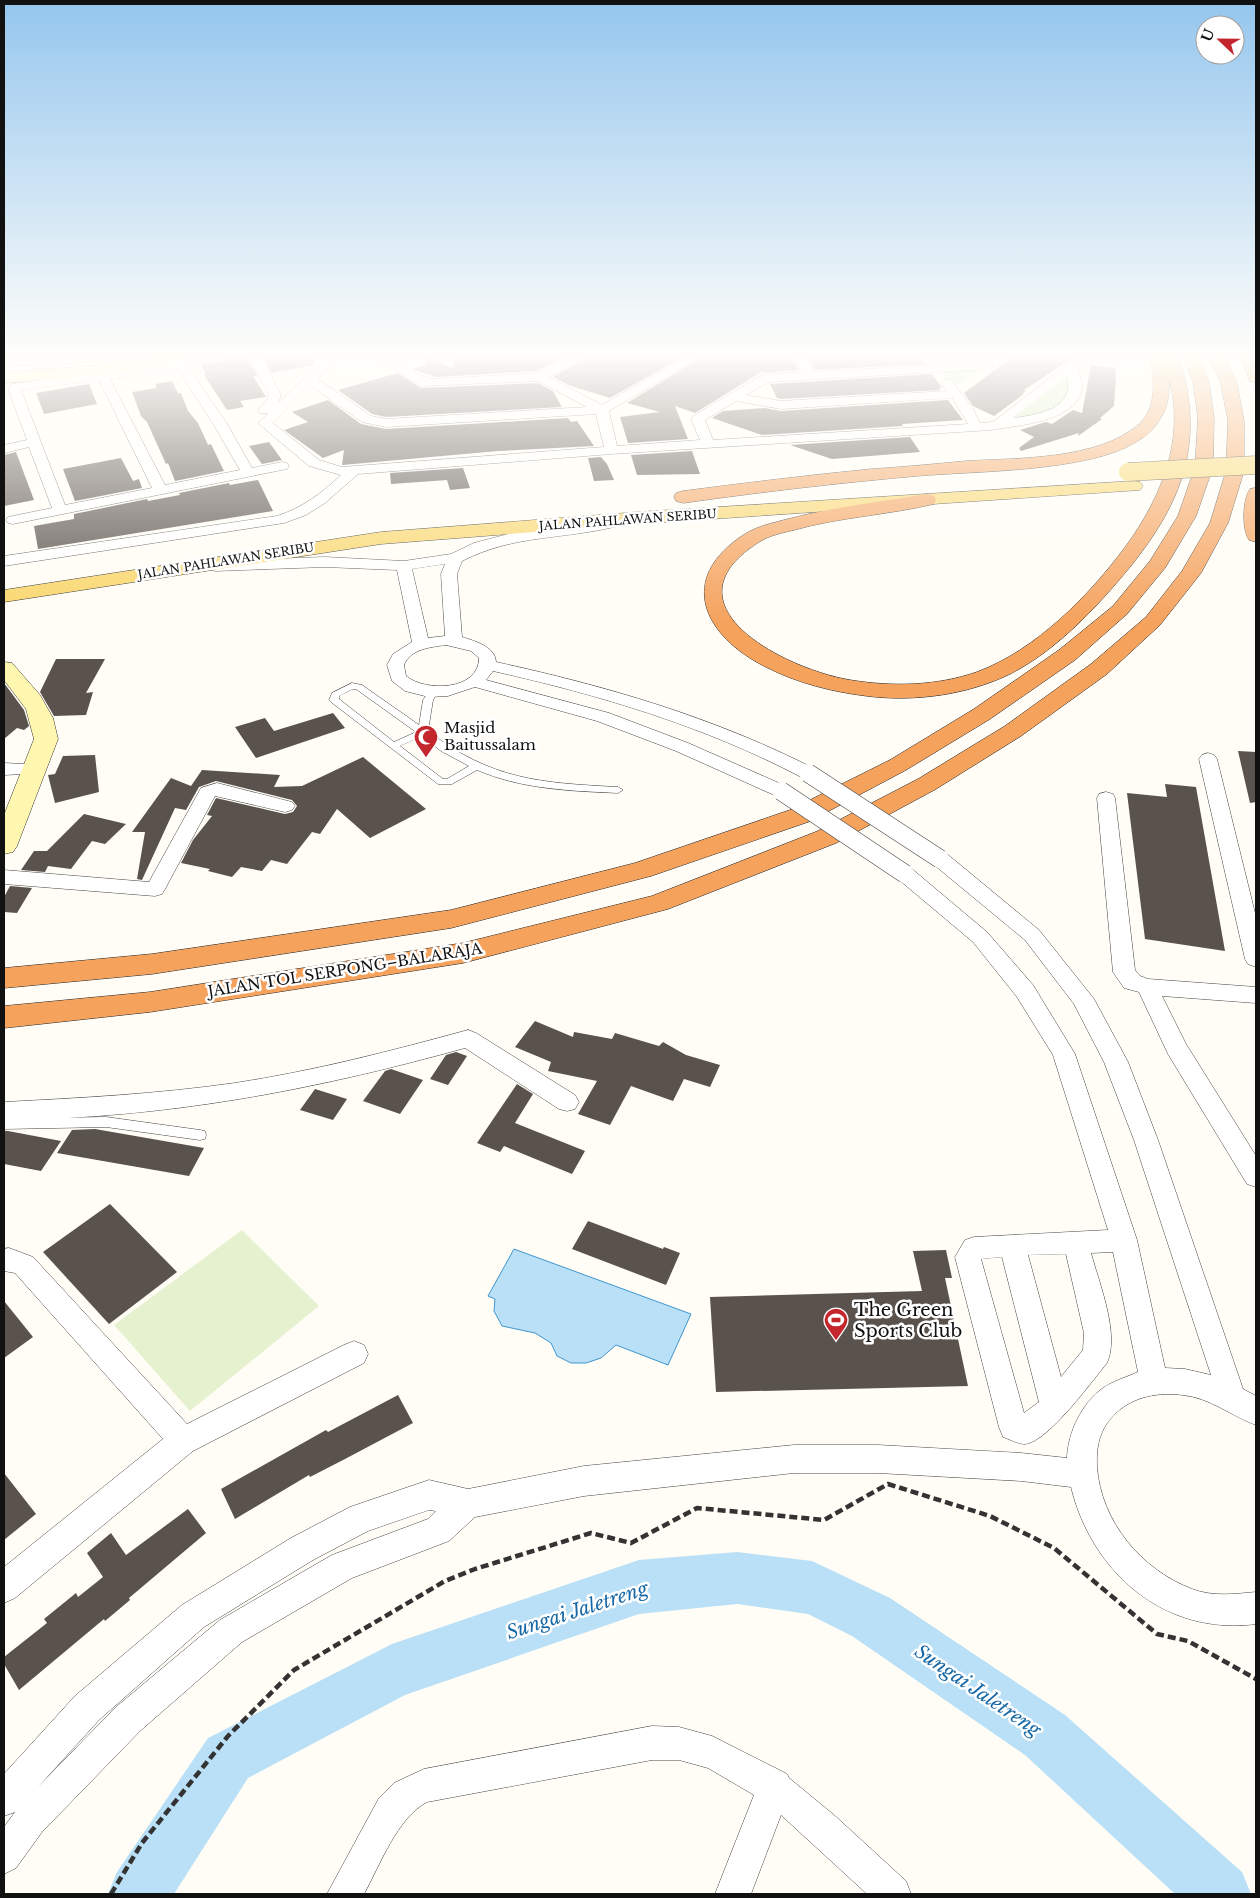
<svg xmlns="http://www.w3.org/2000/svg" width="1260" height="1898" font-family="'Libre Baskerville',serif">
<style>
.green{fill:#d5ebbd}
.pitch{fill:#e6f2cf}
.water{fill:#b9e0f7;stroke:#3f96cf}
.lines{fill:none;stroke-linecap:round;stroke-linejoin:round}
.river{fill:#b9e0f7;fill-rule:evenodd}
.building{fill:#5a524d}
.lane-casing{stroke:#444;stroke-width:1}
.street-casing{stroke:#444;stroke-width:1}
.secondary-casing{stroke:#333;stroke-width:1}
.primary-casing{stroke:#222;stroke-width:1}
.highway-casing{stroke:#222;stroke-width:1}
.path{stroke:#333;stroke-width:4.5;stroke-dasharray:8 4;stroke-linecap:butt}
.lane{fill:#fff;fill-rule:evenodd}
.street{fill:#fff;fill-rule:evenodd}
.secondary{fill:#fff6b0;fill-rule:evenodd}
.primary{fill:#f9d66b;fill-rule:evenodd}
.highway{fill:#f5a25d;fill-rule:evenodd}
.street-bridge-casing{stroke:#444;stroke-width:19;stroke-linecap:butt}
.primary-bridge-casing{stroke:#222;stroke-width:19;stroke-linecap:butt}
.street-bridge{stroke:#fff;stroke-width:18}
.primary-bridge{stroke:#f9d66b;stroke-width:18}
.labels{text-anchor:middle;stroke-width:5;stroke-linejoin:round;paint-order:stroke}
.far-street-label{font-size:12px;fill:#111;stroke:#fff}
.poi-label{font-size:15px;fill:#111;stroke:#fff;text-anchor:start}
.street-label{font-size:15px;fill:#111;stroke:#fff}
.near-poi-label{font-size:18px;fill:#111;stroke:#fff;text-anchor:start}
.near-water-label{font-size:19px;font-style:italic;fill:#1768a6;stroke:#fff}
</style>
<rect width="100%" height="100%" fill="#fffdf5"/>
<path class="green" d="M985 366 952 388 939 369Z
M1067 377 1072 378 1071 398 1053 410 1012 420Z"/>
<path class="pitch" d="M242 1230 319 1306 190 1411 114 1325Z"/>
<path class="water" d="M514 1249 691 1314 668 1365 616 1345 601 1358 586 1363H571L557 1356 551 1343 535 1333 502 1326 494 1311 495 1299 488 1296Z"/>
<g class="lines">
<path class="river" d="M737 1552 812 1561 890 1598 1065 1715 1242 1872 1251 1894H1175L1025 1755 852 1636 808 1614 737 1604 639 1614 405 1695 248 1778 174 1894H108L117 1872 208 1738 392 1644 639 1560Z"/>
</g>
<path class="building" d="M226 357H247L257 376H253L266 397 240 401 244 407 227 410 204 375 206 374 201 365 228 360Z
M263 357H314V365L271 373Z
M424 357 453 368 454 357H566L537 371 436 377 412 369 426 365Z
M587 357H683L610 398 571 386 553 377Z
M702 357H791L799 370 764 373 763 371 695 413 675 406 688 439 628 443 620 417 660 412 627 403Z
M807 357H920L925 364 815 370Z
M1012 357H1074L1024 390 1026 391 1022 394H1024L994 416 973 406 964 393Z
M1091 365 1115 368 1116 379 1114 406 1100 418 1102 419 1078 436 1079 433 1021 451 1019 448 1034 437 1020 430 1046 422 1052 424 1073 410 1082 413Z
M398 373 421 388 538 383 553 391 562 407 386 417 372 414 338 390Z
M932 374 943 389 939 387 940 390 781 399 777 398 770 384Z
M172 381 178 393H181L188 411 198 423 208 445 211 444 224 471 175 481 168 463 166 464 147 422 141 416 132 392 157 388 155 384Z
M89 384 97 404 44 414 36 393Z
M328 400 361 424 386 429 568 418 571 422 577 421 594 446 498 451 342 465 344 450 323 458 284 430 308 422 292 412Z
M948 400 963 420 902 424 903 426 762 435 712 418 723 411 765 408 781 411Z
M910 437 920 452 832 459 790 445Z
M269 442 282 460 262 464 249 446Z
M692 451 700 474 637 475 631 455Z
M16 452 34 500 4 506V455Z
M601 457 607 464 614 480 594 481 588 458Z
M121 458 133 481 139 479 142 488 75 501 63 469Z
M463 468 470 488 450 490 447 480 391 484 390 473Z
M258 480 273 511 38 549 34 526 74 519V514L147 499 148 501 180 495 179 493 229 483 230 485Z
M56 659H105L86 693 93 692 86 715 54 716 40 692Z
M4 683 24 710 29 726 24 730 17 728 4 739Z
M333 713 345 728 256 758 235 727 265 718 274 731Z
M1238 751 1256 752V802L1250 803Z
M95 755 99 792 55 803 48 775 55 774 63 756Z
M363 757 426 809 370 838 337 809 320 834 312 832 287 864 271 860 262 871 241 867 232 877 208 871 210 869 181 863 193 840 212 816 207 815 216 798 285 814 293 812 297 806 292 800 216 781 199 787 186 810 175 808 142 880 137 879 145 832H132L171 778 191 786 202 770 280 775 274 787 302 786Z
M1165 784 1196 787 1225 951 1145 939 1127 793 1167 797Z
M84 814 126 824 105 844 92 841 71 869 48 866 45 872 21 870 34 851H47Z
M10 886 32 888 17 913 4 912V897Z
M535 1021 573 1037 574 1032 612 1039 615 1033 659 1046 663 1042 686 1055 720 1065 710 1087 684 1079 673 1101 631 1086 610 1125 578 1114 597 1081 548 1071 551 1062 515 1047Z
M456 1052 467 1056 448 1085 430 1079 446 1055Z
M391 1069 423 1080 400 1114 363 1101 385 1071Z
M517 1084 533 1094 515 1123 585 1151 572 1174 504 1146 500 1152 477 1143Z
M315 1089 347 1099 333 1120 300 1110Z
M95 1129 204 1148 189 1176 57 1153 72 1130Z
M4 1131H8L61 1141 41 1171 4 1164Z
M110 1204 177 1272 109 1324 43 1252Z
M588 1221 663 1249 664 1247 680 1253 666 1285 572 1249Z
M946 1250 952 1278H945L968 1386 716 1392 710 1297 922 1291 913 1251Z
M4 1301 33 1337 4 1358Z
M398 1395 413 1423 345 1459 310 1477 309 1475 235 1519 221 1489 326 1430 328 1432Z
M4 1473 36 1514 4 1540Z
M188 1509 206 1533 129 1598 130 1600 105 1621 104 1619 19 1690 4 1664V1657L47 1623 44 1619 76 1593 78 1597 103 1577 87 1553 111 1533 126 1555Z"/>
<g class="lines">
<defs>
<path id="lane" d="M97 357 116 369 111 370 96 361 39 365 41 367 38 369 31 365 4 364V360L33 361Z
M352 683 362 685 419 725 423 700 429 691H435L437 693 433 700 428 731C491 780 541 783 618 787L623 790 618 793C570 791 521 789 477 770L452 784H438L331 702 329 700 332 693ZM353 689H356L416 732 394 742 339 699V696ZM422 736 441 751 469 766 447 779H443L400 746Z
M106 1117 200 1130 205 1131 206 1135 205 1139 200 1140 106 1127 4 1129V1119Z"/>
<path id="street" d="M193 357H212L210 360 187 366 226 422 252 468 282 462 287 463 289 466 287 469 13 524 8 523 6 520 8 517 52 508 29 447 4 453V445L27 440 8 389 11 384 103 372ZM177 368 212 422 240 470 165 485 110 379ZM99 380 152 488 65 505 21 390Z
M249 357H261L281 395 278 403 327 357H340L318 379 371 416 386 419 587 407 538 381 421 386 377 357C403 357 411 378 436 379L537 373 570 357H585L549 377 602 405 686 357H700L609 411 617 446 700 440 691 419 693 416 762 375 802 372 793 357H805L814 372 992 362 994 365 992 368 988 369 769 382 746 395 781 401 947 391 941 383 947 379 951 380 972 407 980 423 993 422 1077 357H1090L1078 368C1079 373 1081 378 1082 383 1084 422 1017 425 991 430L611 454 358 474 325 503 306 515 284 523 4 566V556L277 516C302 508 322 493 341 475L309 466 258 423 268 413H259L258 410 266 401 269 395ZM1067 376C1076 409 1037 415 1013 418ZM311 386 362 422 386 427 596 414 604 447 342 467 319 460 273 423ZM952 398 968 424 713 440 705 420 736 401 781 409Z
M613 519 620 523 618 526C563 540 515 534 462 561L457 574 462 637C474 641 495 646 496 662 606 686 713 717 815 769L817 773 815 777H801C704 726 600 695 493 671L486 680 609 713 688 743 788 787 790 791 788 795H774L676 751 597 721 475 687 448 696 429 697 405 691 392 681 387 665 393 654 412 642 397 570 325 567 215 571 207 566 215 561 325 557 404 561 451 554 474 543 516 532ZM445 564 441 574 445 636 428 638 412 569ZM446 645 471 651 479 658C479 691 425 692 406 676L404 665C410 649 431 647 446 645Z
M1208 753 1214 755 1217 759 1256 917V967L1248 964 1245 959 1199 759 1202 755Z
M4 763 43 765 45 769 43 773 4 775Z
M217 783 292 802 295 806 292 810 285 812 215 796 165 889 162 894 155 896 4 884V870L149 882 201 788Z
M1106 792 1113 794 1115 798 1135 970 1140 976 1148 979 1256 987V1003L1162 996 1186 1044 1256 1156V1187L1247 1184 1168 1054 1139 992 1124 988 1113 972 1097 798 1099 794Z
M940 852 947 854 1039 930 1094 999 1128 1062 1158 1140 1243 1389 1256 1396V1425C1231 1416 1211 1398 1183 1395 1159 1392 1134 1396 1116 1413 1100 1428 1096 1445 1097 1467 1101 1522 1142 1570 1192 1589 1213 1597 1235 1594 1256 1592V1624C1165 1636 1092 1573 1071 1487L1021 1481 878 1473H794L584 1496 475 1517 449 1541 352 1578 242 1642 140 1731 42 1832 16 1868 4 1874V1827L15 1812 4 1816V1774L75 1696 182 1605 291 1538 350 1507 429 1480 468 1489 584 1466 794 1445H878L1021 1453 1067 1458C1068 1432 1082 1403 1103 1388 1113 1381 1127 1377 1138 1372L1113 1252 1091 1253C1099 1283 1120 1334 1107 1363 1092 1381 1048 1442 1025 1444 1018 1444 1009 1439 1003 1437L999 1427 955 1257 965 1240 974 1237 1108 1230 1053 1055 1017 997 973 942 898 879 895 874 898 869 905 867 912 869 987 932 1033 985 1075 1054 1137 1240 1165 1368 1185 1369 1211 1375 1134 1140 1104 1062 1074 1004 1025 940 933 864 930 859 933 854ZM1066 1254 1084 1333 1083 1350 1061 1377 1028 1255ZM1002 1257 1039 1402 1024 1413 981 1259ZM429 1510 436 1511 428 1519 332 1555 220 1620 116 1707 38 1787 99 1720 204 1627 313 1560 368 1531Z
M468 1030 476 1033 575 1095 579 1102 575 1109 567 1111 559 1109 465 1048C310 1091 166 1118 4 1120V1102C81 1098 158 1094 235 1083 314 1071 391 1051 468 1030Z
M9 1248 33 1257 187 1424 344 1345 354 1341 364 1345 368 1354 364 1363 193 1451 15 1598 4 1603V1567L163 1439 15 1273 4 1271V1249Z
M652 1726 679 1727 712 1736 787 1774 789 1778 834 1815 906 1881 911 1894H867L781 1815 751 1894H715L754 1795 708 1768 679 1760H652L427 1802C397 1818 380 1865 364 1894H327L379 1798 394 1783 424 1769Z"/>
<path id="secondary" d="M153 357H185L177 362 113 374 4 383V373L113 364Z
M4 662 12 663 40 695 53 718 58 739 17 846 13 852 4 854V815L34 739 26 709 4 680Z"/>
<path id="primary" d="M1134 481 1140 482 1143 486 1140 490 638 524 381 544 4 602V590L381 532 638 512Z"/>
<path id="highway" d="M1150 357H1179C1205 441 1184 500 1130 567 1097 607 1057 650 1010 674 967 695 914 702 867 696 833 692 797 683 766 667 703 636 676 578 745 534 758 526 773 523 788 519 834 507 880 502 927 494L934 496 936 500 934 504C888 515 840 517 794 530 782 533 770 535 759 542 658 606 788 670 850 680 892 687 937 686 977 672 1036 650 1089 596 1126 546 1161 498 1186 439 1169 379 1171 406 1160 428 1136 442 1088 472 975 471 917 476 838 483 761 492 683 503L676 501 674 497 676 493 683 491C746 483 809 475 872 469 903 467 935 464 966 461 1018 458 1097 460 1138 425 1158 408 1154 379 1150 357Z
M1183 357H1199L1209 382 1214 418 1213 467 1196 516 1165 568 1127 614 1075 660 990 719 906 770 808 822 651 876 451 928 152 974 4 988V968L152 954 451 910 635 863 790 810 890 760 974 709 1059 650 1113 606 1150 561 1178 516 1195 467 1198 418 1193 382Z
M1209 357H1225L1237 384 1244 421V471L1228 523 1201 573 1160 625 1107 674 1021 736 936 789 836 843 668 909 463 963 150 1012 4 1028V1006L150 992 463 943 652 896 818 831 918 779 1005 726 1091 664 1146 617 1182 571 1210 523 1226 471 1228 421 1221 384Z
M1240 357H1256V383L1250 381Z
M1256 488V542L1249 540C1242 530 1242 500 1250 489Z"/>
</defs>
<use href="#lane" class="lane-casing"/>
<use href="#street" class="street-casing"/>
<use href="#secondary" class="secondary-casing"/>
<use href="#primary" class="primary-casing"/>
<use href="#highway" class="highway-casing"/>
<path class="path" d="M111 1894 142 1843 228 1736 294 1670 445 1581 475 1569 591 1533 631 1543 697 1508 824 1520 888 1484 990 1516 1054 1548 1157 1634 1188 1641 1256 1679"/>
<use href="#lane" class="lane"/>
<use href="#street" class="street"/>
<use href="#secondary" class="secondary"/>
<use href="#primary" class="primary"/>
<use href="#highway" class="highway"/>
<defs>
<path id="street-bridge" d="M808 773 940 859
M781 791 905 874"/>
<path id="primary-bridge" d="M1128 472 1256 465"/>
</defs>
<use href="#street-bridge" class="street-bridge-casing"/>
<use href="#primary-bridge" class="primary-bridge-casing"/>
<use href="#street-bridge" class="street-bridge"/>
<use href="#primary-bridge" class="primary-bridge"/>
</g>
<linearGradient id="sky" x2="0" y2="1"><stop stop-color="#95c6ee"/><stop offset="0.57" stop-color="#fffefa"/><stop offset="1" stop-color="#fffefa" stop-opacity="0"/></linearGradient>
<rect width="1260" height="623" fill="url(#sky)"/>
<defs>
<symbol id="mosque-pin" viewBox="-11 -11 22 30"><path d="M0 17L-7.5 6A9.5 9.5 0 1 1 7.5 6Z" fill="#c4262e" stroke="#fff"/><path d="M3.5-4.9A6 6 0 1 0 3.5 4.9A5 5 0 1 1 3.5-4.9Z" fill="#fff"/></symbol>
<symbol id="stadium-pin" viewBox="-11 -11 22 30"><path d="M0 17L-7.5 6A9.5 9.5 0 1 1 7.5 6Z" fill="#c4262e" stroke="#fff"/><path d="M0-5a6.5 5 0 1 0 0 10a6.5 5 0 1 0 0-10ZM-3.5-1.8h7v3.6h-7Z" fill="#fff"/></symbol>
</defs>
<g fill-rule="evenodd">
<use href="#mosque-pin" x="412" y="723" width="28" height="38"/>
<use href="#stadium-pin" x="822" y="1306" width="28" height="38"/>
</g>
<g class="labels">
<g class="far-street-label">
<text transform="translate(628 520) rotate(-4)" y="4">JALAN PAHLAWAN SERIBU</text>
<text transform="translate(226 561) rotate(-9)" y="4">JALAN PAHLAWAN SERIBU</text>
</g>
<g class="poi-label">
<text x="444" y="733">Masjid<tspan x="444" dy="17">Baitussalam</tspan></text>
</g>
<g class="street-label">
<text transform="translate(345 970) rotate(-9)" y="5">JALAN TOL SERPONG–BALARAJA</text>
</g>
<g class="near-poi-label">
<text x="854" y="1316">The Green<tspan x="854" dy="21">Sports Club</tspan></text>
</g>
<g class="near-water-label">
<text transform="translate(577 1610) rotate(-18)" y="7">Sungai Jaletreng</text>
<text transform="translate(978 1690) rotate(34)" y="7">Sungai Jaletreng</text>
</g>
</g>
<rect width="1260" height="1898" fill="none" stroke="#111111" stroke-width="10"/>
<g transform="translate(1220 40) rotate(292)"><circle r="24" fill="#ffffff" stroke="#a0a0a0"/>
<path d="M0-4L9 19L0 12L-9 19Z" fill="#c4262e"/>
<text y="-8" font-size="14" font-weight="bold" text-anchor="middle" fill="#111111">U</text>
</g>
</svg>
